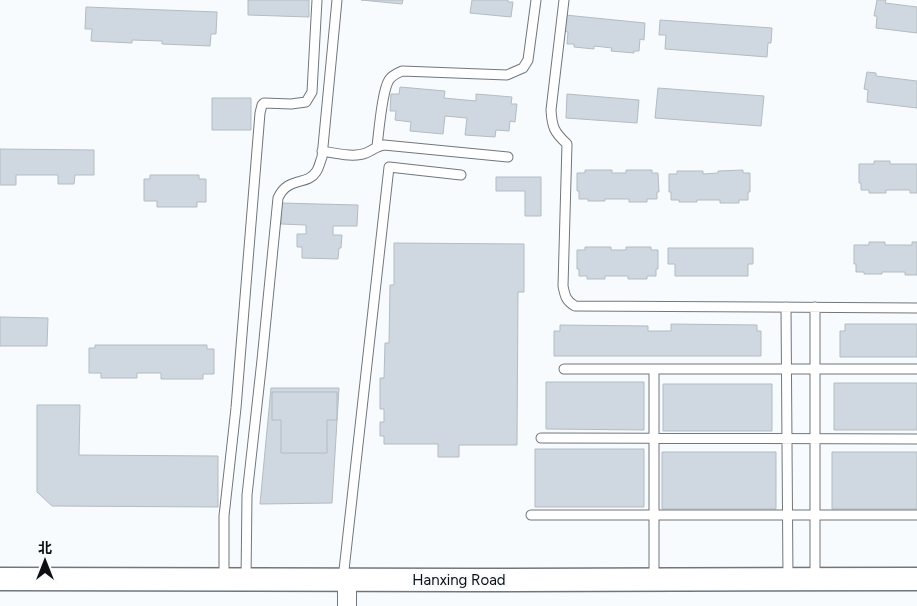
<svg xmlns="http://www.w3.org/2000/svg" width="917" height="606" font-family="Figtree,'Noto Sans SC',sans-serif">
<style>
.building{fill:#cfd8e0;stroke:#b3bcc3}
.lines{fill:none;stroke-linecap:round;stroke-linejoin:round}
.service-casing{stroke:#6f777d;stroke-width:11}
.minor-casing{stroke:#6f777d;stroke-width:20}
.tertiary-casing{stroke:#6f777d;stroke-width:25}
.service{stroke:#fff;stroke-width:9}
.minor{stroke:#fff;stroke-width:18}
.tertiary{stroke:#fff;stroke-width:22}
.labels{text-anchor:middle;stroke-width:5;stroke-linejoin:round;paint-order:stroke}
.street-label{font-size:15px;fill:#0c0f12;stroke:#f8fbfe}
</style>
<rect width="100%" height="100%" fill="#f8fbfe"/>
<path class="building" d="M248 0H309V17L248 15Z
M361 0H403L402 4Z
M472 0H508V2H513L511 17 470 13Z
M877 0H886L885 3 917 7V33L876 28 877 16H874Z
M86 7 217 12 216 34H211L210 46 162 44V41L132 40V43L91 41 92 29H85Z
M565 15 645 23 644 40 640 39 639 51H634V53L611 51 612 48 594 46V49L574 47V44H567L568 32 563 31Z
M660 20 772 28 771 43H768L767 57 665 49 666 35H659Z
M867 72 876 73V76L917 81V108L867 102 868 90 864 89Z
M400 87 445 91 444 98 476 101V94L512 97 511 104H517L515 122 510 121 509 131 496 130 495 137 465 135 467 118 445 116 443 134 410 131 411 122 395 120 396 111H390L391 94H399Z
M658 88 764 96 761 126 655 118Z
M567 94 639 100 637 123 566 118Z
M212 98H251V130H212Z
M0 149 94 150V175H75L74 184H58V175H16V185H0Z
M874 161H890V164H917V193H910V190H886V193H869V190H861V183H859V164H874Z
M585 170H612V173H626V170H652V173H658L659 192H657V199H647V202H629V199H605V201H588V199H579V191H577V173H585Z
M743 170V173H750V192H748V200H739V203H720V200H697V202H679V200H671V192H669V174H677V171H703V174L718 173V171Z
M150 175H199V179H206V202H197V207H157V201H144V179H150Z
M496 177H541V216H525V191H496Z
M281 203 358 205 357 226H333V235H342L341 248H339L338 259 302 258V247H297V234H306V225L281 224Z
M869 242H885V245H912V242H917V275H905V272H882V274H864V272H856V264H854V245H869Z
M394 243 524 244V292H518L517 445H459V457H438V444H384V436H380V422H384V409H380V378H384L385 343H389L390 285H394Z
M585 247H611V250H626V247H651V250H658V269H656V276H647V279H628V276H605V279H587V276H579V269H577V250H585Z
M668 248H753V264H748V276H675V264H668Z
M0 317 48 318 47 346H0Z
M671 324 757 325V331H761V356H554V331H560V325L648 326V331H671Z
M845 324H917V357H840V331H845Z
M95 345H207V349H214V374H203V379H161V373H137V378H101V373H89V348H95Z
M546 382H644V430L546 429Z
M834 383H917V430H834Z
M663 384H772V431H663Z
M271 388H339L332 503 260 504Z
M272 392H337V420H327V453H281V420H272Z
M37 405H80L79 455 218 456V507L52 506 37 492Z
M535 449H644V507H535Z
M662 452H776V509H662Z
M832 452H917V509H832Z"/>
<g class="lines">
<defs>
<path id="service" d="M564 0 551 110C552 127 554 132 567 144L563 286C565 296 566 301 575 306L917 308
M377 146C379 131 382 91 389 80 392 75 398 73 402 71L507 75 523 68 528 60 536 0
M322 151C335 153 354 158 366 153 373 150 377 146 384 145L508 157
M786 307 788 579
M815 307V579
M564 369H917
M654 369V579
M541 438 917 439
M531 515H917
M224 579V516L236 408 260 113 262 105 264 103 291 104 306 102 312 92 317 0
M246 579 247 495 262 360 278 198C288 176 307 186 316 172 319 168 320 162 322 157L337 0
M343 579 389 167 461 175"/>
<path id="minor" d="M347 591V606"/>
<path id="tertiary" d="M0 579 469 580 917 579"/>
</defs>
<use href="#service" class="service-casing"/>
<use href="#minor" class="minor-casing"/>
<use href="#tertiary" class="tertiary-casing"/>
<use href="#service" class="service"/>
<use href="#minor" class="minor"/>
<use href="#tertiary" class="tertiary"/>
</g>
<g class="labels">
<g class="street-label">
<text x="459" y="585">Hanxing Road</text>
</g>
</g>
<g transform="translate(45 561)" stroke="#f8fbfe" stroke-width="4" paint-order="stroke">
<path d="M0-4L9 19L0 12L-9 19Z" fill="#0c0f12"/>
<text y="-8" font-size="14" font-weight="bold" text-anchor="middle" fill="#0c0f12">北</text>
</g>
</svg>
